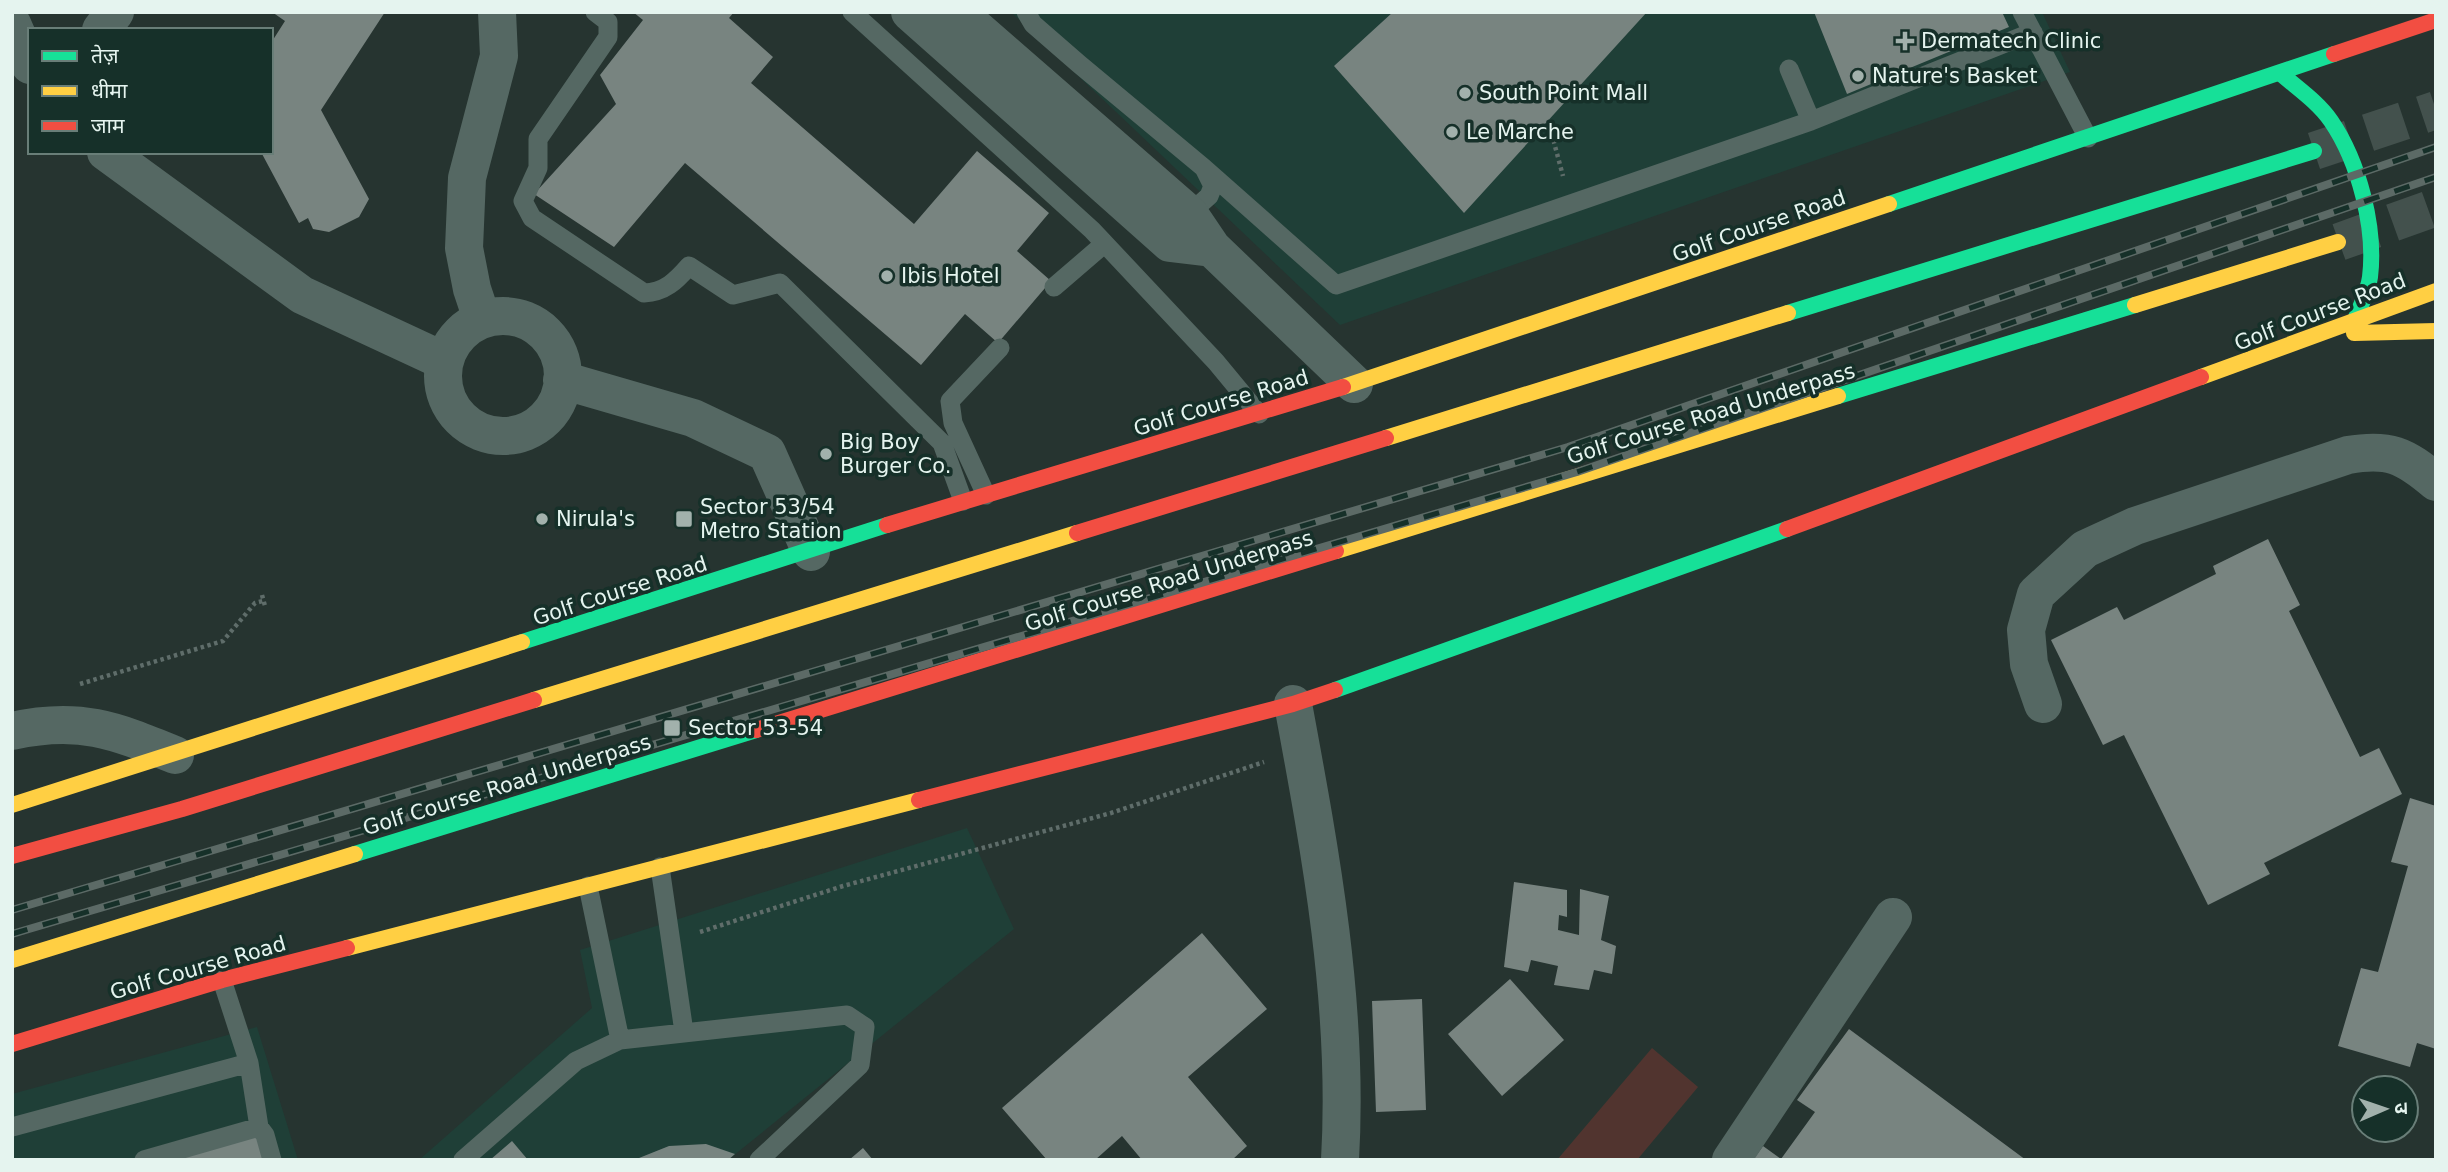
<svg xmlns="http://www.w3.org/2000/svg" width="2448" height="1172" font-family="'DejaVu Sans','Noto Sans Devanagari',sans-serif">
<style>
.built{fill:#1f3f37}
.grass{fill:#51342f}
.building{fill:#788480}
.lines{fill:none;stroke-linecap:round;stroke-linejoin:round}
.secondary-tunnel{stroke:#43514d;stroke-width:38;stroke-dasharray:38 19;stroke-linecap:butt}
.path{stroke:#5f6d6a;stroke-width:4.5;stroke-dasharray:3.5 3.5;stroke-linecap:butt}
.lane{stroke:#556863;stroke-width:19}
.street{stroke:#556863;stroke-width:38}
.fast{stroke:#16e098;stroke-width:16}
.slow{stroke:#ffcf43;stroke-width:16}
.jam{stroke:#f24e42;stroke-width:16}
.rail-casing{stroke:#5c6a66;stroke-width:8}
.rail{stroke:#163029;stroke-width:5;stroke-dasharray:16;stroke-linecap:butt}
.poi-dot{fill:#a2b1ac;stroke:#163029;stroke-width:2.5}
.labels{text-anchor:middle;stroke-width:7;stroke-linejoin:round;paint-order:stroke}
.poi-label{font-size:21px;fill:#e5f4ef;stroke:#163029;text-anchor:start}
.street-label{font-size:21px;fill:#e5f4ef;stroke:#163029}
</style>
<rect width="100%" height="100%" fill="#263430"/>
<path class="built" d="M1011 12H2042L2070 72 1340 325Z
M967 828 1014 929 728 1160H419L592 1008 580 950Z
M257 1027 298 1160H12V1094Z"/>
<path class="grass" d="M1652 1048 1698 1087 1637 1160H1557Z"/>
<path class="building" d="M272 12H385L321 110 369 199 359 217 329 232 313 229 308 218 299 223 261 152H271V43L285 21Z
M633 12H734L729 18 773 57 751 83 914 224 977 151 1049 213 1017 251 1051 281 998 343 965 314 921 365 685 163 614 247 534 194 616 104 600 75 643 20Z
M1393 12H1647L1464 213 1334 66Z
M1814 12H2002L2009 27 1847 94Z
M2268 539 2300 605 2289 611 2360 757 2379 748 2402 794 2264 863 2270 874 2208 905 2124 735 2103 745 2051 640 2117 607 2124 620 2216 574 2213 566Z
M2410 798 2436 806V1049L2417 1043 2410 1067 2338 1046 2361 968 2378 972 2408 866 2391 862Z
M1514 882 1567 890V917L1559 915 1558 930 1579 935 1580 889 1609 896 1601 940 1616 946 1612 974 1594 970 1589 990 1554 985 1558 966 1531 960 1528 972 1504 967Z
M1202 933 1267 1009 1188 1077 1247 1146 1232 1160H1142L1122 1136 1095 1160H1047L1002 1108Z
M1510 979 1564 1040 1502 1096 1448 1034Z
M1422 999 1426 1110 1376 1112 1372 1001Z
M1849 1029 2026 1160H1753L1763 1146 1781 1159 1815 1112 1797 1100Z
M260 1130 268 1160H166Z
M512 1141 528 1160H490Z
M706 1144 735 1154 728 1160H634L669 1146Z
M863 1148 873 1160H849Z"/>
<g class="lines">
<path class="secondary-tunnel" d="M2314 151 2436 110
M2339 242 2436 207"/>
<path class="path" d="M1548 120 1563 176
M262 595 265 606
M80 684 223 641 255 603 263 601
M700 932 843 886 1111 813 1264 762"/>
<path class="lane" d="M595 12 608 22V37L538 139V168L523 201 532 218 644 293C665 292 676 281 689 266L733 295 780 283 942 443 963 501
M852 12 1092 230 1216 362 1259 414
M1026 12 1033 24 1079 64 1204 168 1213 186 1209 196 1189 214
M2022 12 2088 138
M1789 69 1811 121
M1204 168 1336 285 1811 121 2033 32
M1054 287 1104 244
M986 495 953 423 950 401 1000 348
M660 867 684 1032
M588 886 620 1040
M249 1063 259 1127
M12 1127 249 1063 222 980
M144 1160 259 1127 265 1135 272 1160
M463 1160 576 1061 620 1040 847 1015 865 1027 860 1065 759 1160"/>
<path class="street" d="M910 12 1170 243 1212 248
M957 12 1189 214 1212 248 1354 384
M12 24 30 65
M101 30 115 12
M106 152 302 295 444 361
M443 376a60 60 0 1 1 120 0a60 60 0 1 1-120 0Z
M482 319 472 289 464 248 467 178 499 56 497 12
M562 380 693 418 767 453 811 552
M1293 704C1321 855 1349 1006 1340 1160
M2043 704 2029 664 2026 630 2036 594 2085 549 2135 526 2348 455C2389 448 2404 455 2436 482
M12 731C79 716 114 730 175 755
M1731 1160 1893 917"/>
<path class="fast" d="M2280 73C2297 88 2318 102 2331 121 2359 162 2376 228 2370 277 2368 293 2359 308 2354 323
M1889 204 2334 54
M1788 313 2314 151
M1838 396 2135 305
M522 642 887 525
M1335 690 1787 529
M355 854 756 730"/>
<path class="slow" d="M2135 305 2338 242
M2354 333 2436 331
M2201 377 2436 291
M1343 387 1889 204
M1386 438 1788 313
M1336 551 1838 396
M534 700 1077 533
M12 805 522 642
M347 948 919 800
M12 960 355 854"/>
<path class="jam" d="M2334 54 2436 20
M887 525 1343 387
M1787 529 2201 377
M1077 533 1386 438
M756 730 1336 551
M919 800 1293 704 1335 690
M12 856 182 809 534 700
M12 1044 222 980 347 948"/>
<defs>
<path id="rail" d="M12 910 1568 447 2436 147
M12 934 1577 472 2436 177"/>
</defs>
<use href="#rail" class="rail-casing"/>
<use href="#rail" class="rail"/>
</g>
<g class="poi-dot">
<path d="M1901.5 30.5h7v7h7v7h-7v7h-7v-7h-7v-7h7z"/>
<circle cx="1858" cy="76" r="7"/>
<circle cx="1465" cy="93" r="7"/>
<circle cx="1452" cy="132" r="7"/>
<circle cx="887" cy="276" r="7"/>
<circle cx="826" cy="454" r="7"/>
<circle cx="542" cy="519" r="7"/>
<rect x="675" y="510" width="18" height="18" rx="3.5"/>
<rect x="663" y="719" width="18" height="18" rx="3.5"/>
</g>
<g class="labels">
<g class="poi-label">
<text x="1921" y="48">Dermatech Clinic</text>
<text x="1872" y="83">Nature's Basket</text>
<text x="1479" y="100">South Point Mall</text>
<text x="1466" y="139">Le Marche</text>
<text x="901" y="283">Ibis Hotel</text>
<text x="840" y="449">Big Boy<tspan x="840" dy="24">Burger Co.</tspan></text>
<text x="700" y="514">Sector 53/54<tspan x="700" dy="24">Metro Station</tspan></text>
<text x="556" y="526">Nirula's</text>
<text x="688" y="735">Sector 53-54</text>
</g>
<g class="street-label">
<text transform="translate(1759 226) rotate(-19)" y="7">Golf Course Road</text>
<text transform="translate(2320 312) rotate(-21)" y="7">Golf Course Road</text>
<text transform="translate(1221 403) rotate(-17)" y="7">Golf Course Road</text>
<text transform="translate(1711 414) rotate(-17)" y="7">Golf Course Road Underpass</text>
<text transform="translate(1169 581) rotate(-17)" y="7">Golf Course Road Underpass</text>
<text transform="translate(620 591) rotate(-18)" y="7">Golf Course Road</text>
<text transform="translate(507 785) rotate(-17)" y="7">Golf Course Road Underpass</text>
<text transform="translate(198 968) rotate(-16)" y="7">Golf Course Road</text>
</g>
</g>
<rect width="2448" height="1172" fill="none" stroke="#e5f4ef" stroke-width="28"/>
<rect x="28" y="28" width="245" height="126" fill="#163029" stroke="#697e78" stroke-width="2"/>
<rect x="42" y="51" width="35" height="10" fill="#16e098" stroke="#697e78" stroke-width="2"/>
<text x="91" y="63" font-size="21" fill="#e5f4ef">तेज़</text>
<rect x="42" y="86" width="35" height="10" fill="#ffcf43" stroke="#697e78" stroke-width="2"/>
<text x="91" y="98" font-size="21" fill="#e5f4ef">धीमा</text>
<rect x="42" y="121" width="35" height="10" fill="#f24e42" stroke="#697e78" stroke-width="2"/>
<text x="91" y="133" font-size="21" fill="#e5f4ef">जाम</text>
<g transform="translate(2385 1109) rotate(88)"><circle r="33" fill="#163029" stroke="#697e78" stroke-width="2"/>
<path d="M0-5L12 26L0 18L-12 26Z" fill="#a2b1ac"/>
<text y="-10" font-size="19" font-weight="bold" text-anchor="middle" fill="#e5f4ef">उ</text>
</g>
</svg>
